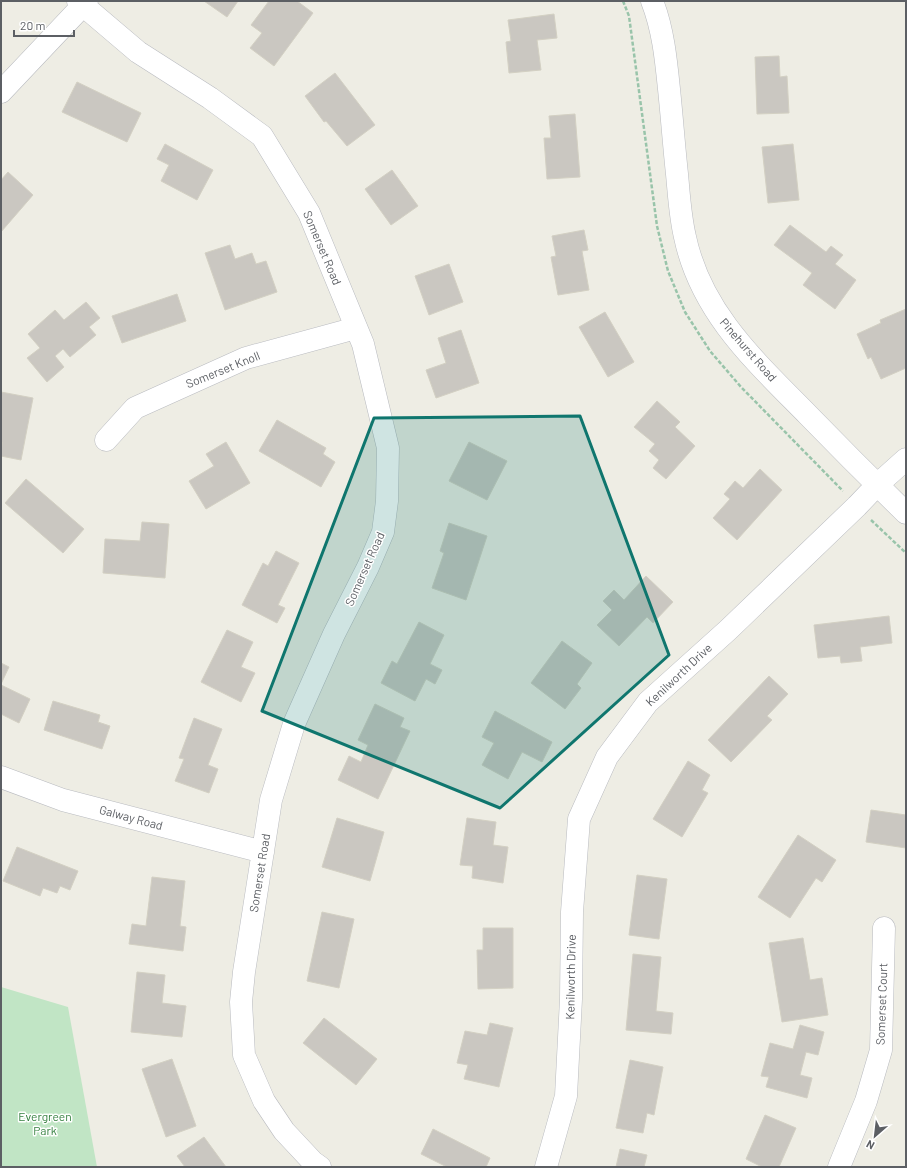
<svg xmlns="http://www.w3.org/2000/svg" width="907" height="1168" font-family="Barlow,sans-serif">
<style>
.green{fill:#c1e5c5}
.building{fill:#cac7c1;stroke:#d3d0c3}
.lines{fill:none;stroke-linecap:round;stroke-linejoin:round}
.minor-casing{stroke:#b9bbc0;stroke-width:23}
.path{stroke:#99c4aa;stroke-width:2.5;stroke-dasharray:4 2;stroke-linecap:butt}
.minor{stroke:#fff;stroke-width:22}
.marked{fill:#0f766e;fill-opacity:0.2;stroke:#0f766e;stroke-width:3;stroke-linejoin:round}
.labels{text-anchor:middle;stroke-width:3;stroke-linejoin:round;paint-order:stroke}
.street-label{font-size:12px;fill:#5c5f64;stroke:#fff}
.park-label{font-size:12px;fill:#368141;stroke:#fff}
</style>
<rect width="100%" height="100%" fill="#eeede4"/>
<path class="green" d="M1 987 68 1007 97 1167H1Z"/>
<path class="building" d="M204 1H238L227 17Z
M269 1H297L313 13 274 66 250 48 262 33 251 25Z
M554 14 557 38 537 40 541 70 509 73 506 42 511 41 508 20Z
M779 56 780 77 787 76 789 113 757 114 755 57Z
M335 73 375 125 347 146 326 121 324 122 305 96Z
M77 82 141 113 127 142 62 112Z
M575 114 580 177 547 179 544 138H551L549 116Z
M165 144 213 170 197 200 161 181 169 165 157 159Z
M793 144 799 200 768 203 762 147Z
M392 170 418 206 391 225 365 189Z
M8 172 33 195 1 232V180Z
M790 225 826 252 831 246 843 255 835 264 856 280 835 309 803 285 812 273 774 245Z
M584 230 588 250 582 251 589 290 558 295 551 257 556 256 552 236Z
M230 245 235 259 252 253 256 264 266 261 277 292 225 310 205 253Z
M449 264 463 302 429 315 415 276Z
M177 294 186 321 122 343 112 316Z
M86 302 100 318 89 327 96 335 70 357 63 349 55 356 64 367 47 382 27 358 40 348 28 334 55 310 64 320Z
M906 309V368L881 379 871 357 868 359 857 334 881 323 880 320Z
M605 312 634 362 608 377 579 327Z
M461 330 479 383 436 398 426 370 446 363 438 338Z
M1 392 33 398 21 460 1 456 2 442H1Z
M657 401 680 422 675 427 695 446 666 479 653 468 659 460 649 451 655 444 634 427Z
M277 420 326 448 323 454 335 462 321 487 259 451Z
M226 442 250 483 206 509 189 481 214 466 206 454Z
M469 442 507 461 487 500 449 481Z
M760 469 782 490 737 540 713 518 730 499 724 494 735 481 743 488Z
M26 479 84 529 63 553 5 503Z
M142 522 169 524 165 578 103 573 105 539 140 541Z
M449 523 487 536 466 600 432 588 444 553 440 551Z
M276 551 299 563 278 605 285 608 277 623 242 605 263 563 268 566Z
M646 576 673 602 653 623 647 617 619 646 597 625 612 610 603 601 614 590 624 600Z
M889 616 892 643 860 647 862 661 841 663 840 656 818 658 814 625Z
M419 622 444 635 430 664 442 670 435 684 426 679 415 701 381 683 392 661 397 664Z
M227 630 253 642 241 667 255 673 241 702 201 682Z
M562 641 592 663 577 684 581 688 565 709 531 683Z
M1 663 9 667 1 684Z
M769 676 788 694 767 716 772 720 731 762 708 740Z
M1 685 30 699 19 723 1 714Z
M53 701 100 715 98 722 110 726 102 749 44 730Z
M375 704 404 718 400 727 410 731 378 799 338 780 349 756 361 762 368 745 358 740Z
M495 711 552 742 542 762 522 752 508 779 482 765 494 743 482 737Z
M194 718 222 729 208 765 218 769 209 793 175 781 184 759 179 758Z
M688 761 710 775 702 790 708 793 682 837 653 819Z
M871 810 906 815V848L866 842Z
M337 818 384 832 370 881 322 867Z
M467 818 496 822 493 845 508 847 503 883 472 878 473 866 460 865Z
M798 835 836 860 822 882 816 878 790 918 758 897Z
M17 847 78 871 70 890 60 886 57 893 43 888 40 896 3 881Z
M637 875 667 879 659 939 629 935Z
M152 877 185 881 180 926 186 927 183 951 129 944 132 924 146 926Z
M322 912 354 919 339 988 307 981Z
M483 928H513V988L478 989 477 950H483Z
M803 938 810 980 822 978 828 1015 782 1022 769 943Z
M633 954 661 957 656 1011 673 1013 671 1034 626 1030Z
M137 972 165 975 162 1003 186 1006 182 1037 131 1032Z
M324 1018 377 1059 356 1085 303 1043Z
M490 1023 513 1028 499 1087 464 1079 468 1065 457 1063 465 1031 487 1035Z
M800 1025 824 1032 818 1055 806 1052 800 1075 812 1078 807 1098 766 1087 769 1077 761 1076 770 1043 793 1049Z
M172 1059 196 1126 166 1137 142 1069Z
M630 1060 663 1067 654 1115 647 1113 643 1133 616 1128Z
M765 1115 796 1128 779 1167H762L746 1159Z
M433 1129 490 1158 486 1167H447L421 1154Z
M204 1137 226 1167H185L177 1156Z
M620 1149 647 1155 644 1167H616Z"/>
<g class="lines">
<defs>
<path id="minor" d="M78 1 138 52 210 98 262 136 309 213 363 344 388 448 387 501 383 532 368 567 334 634 294 724 271 800 244 972 241 1002 244 1055 264 1101 284 1131 313 1162 320 1167
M652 1C663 29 666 59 669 89 672 118 674 146 677 174 679 195 680 216 685 237 701 313 756 362 808 415 840 448 873 481 906 513
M1 92 87 1
M106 440 135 408 246 358 356 328
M1 777 63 800 263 852
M546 1167 566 1096 571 999 572 912 579 819 607 757 648 702 728 630 857 506 877 485 906 459
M839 1167 866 1101 881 1050 884 928"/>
</defs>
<use href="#minor" class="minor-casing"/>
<path class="path" d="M623 1 629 16 657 226 668 271 685 312 710 351 741 387 843 491
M871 520 906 553"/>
<use href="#minor" class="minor"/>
</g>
<path class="marked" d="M580 416 669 655 500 808 262 711 374 418Z"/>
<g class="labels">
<g class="street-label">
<text transform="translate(322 248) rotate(67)" y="4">Somerset Road</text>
<text transform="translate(748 350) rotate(49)" y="4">Pinehurst Road</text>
<text transform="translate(223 370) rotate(-22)" y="4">Somerset Knoll</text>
<text transform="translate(365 569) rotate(-66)" y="4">Somerset Road</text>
<text transform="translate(679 675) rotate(-43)" y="4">Kenilworth Drive</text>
<text transform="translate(131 818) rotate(15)" y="4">Galway Road</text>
<text transform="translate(260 873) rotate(-81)" y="4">Somerset Road</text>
<text transform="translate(571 977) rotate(-89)" y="4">Kenilworth Drive</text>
<text transform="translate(882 1004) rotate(-88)" y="4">Somerset Court</text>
</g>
<g class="park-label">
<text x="45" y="1121">Evergreen<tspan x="45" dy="14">Park</tspan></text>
</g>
</g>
<rect width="907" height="1168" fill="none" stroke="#5c5f64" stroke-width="4"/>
<g transform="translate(875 1136) rotate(208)" stroke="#ffffff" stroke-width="3" paint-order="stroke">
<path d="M0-3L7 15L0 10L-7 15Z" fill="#5c5f64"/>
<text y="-6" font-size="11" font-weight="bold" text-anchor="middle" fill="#5c5f64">N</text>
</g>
<path d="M14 30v6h60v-6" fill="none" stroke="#5c5f64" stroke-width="2"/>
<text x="20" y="30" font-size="12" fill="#5c5f64" stroke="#ffffff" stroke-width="3" paint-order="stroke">20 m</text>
</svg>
